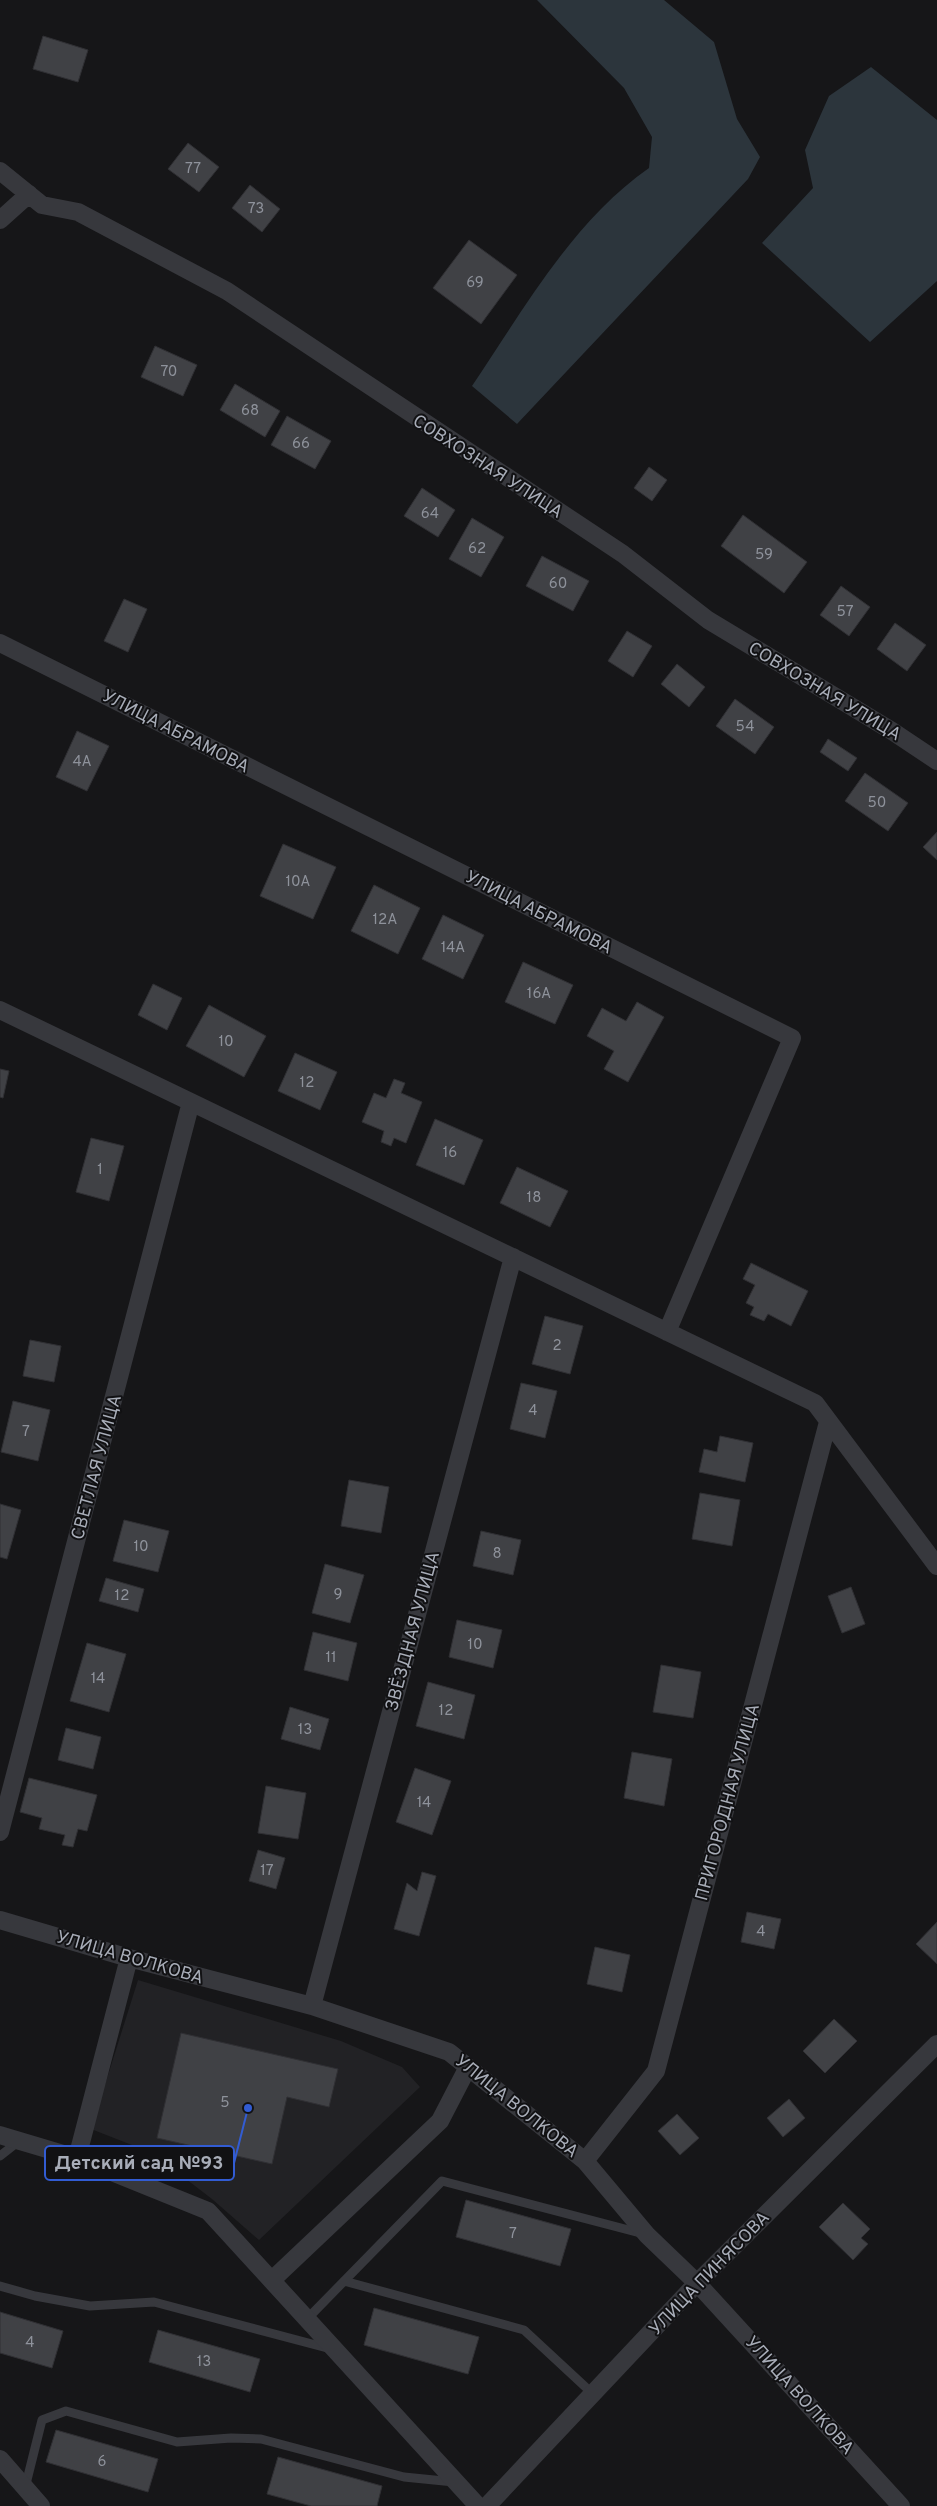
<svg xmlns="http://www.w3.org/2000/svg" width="937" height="2506" font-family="Overpass,sans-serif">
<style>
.built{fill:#222225}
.water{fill:#2c353c}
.building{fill:#404145;stroke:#303034}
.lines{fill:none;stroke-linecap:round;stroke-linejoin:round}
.service{stroke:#37383d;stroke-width:9}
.minor{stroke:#37383d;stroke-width:18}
.labels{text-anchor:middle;stroke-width:4;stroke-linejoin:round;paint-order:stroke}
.number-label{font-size:15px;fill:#8e929b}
.street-label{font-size:18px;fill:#a8adb8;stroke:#111113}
.leader{fill:none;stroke:#325cd3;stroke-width:2}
.callout-dot{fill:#325cd3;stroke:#111113;stroke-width:2}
.callout{fill:#111113;stroke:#325cd3;stroke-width:2}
.callout-label{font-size:19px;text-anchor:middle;font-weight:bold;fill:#a8adb8}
</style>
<rect width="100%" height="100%" fill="#161618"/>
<path class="built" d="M138 1980 341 2041 402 2067 420 2087 259 2240 212 2199 169 2166 137 2147 91 2129Z"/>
<path class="water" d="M537 0H664L714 42 737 119 760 157 748 179 517 424 472 386C524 309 572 222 649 168L652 137 624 88Z
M871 67 937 120V281L870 342 762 243 813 188 805 150 829 96Z"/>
<path class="building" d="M43 36 88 50 78 82 33 69Z
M188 143 219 167 199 192 168 169Z
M250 185 280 209 262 232 232 208Z
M469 240 517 275 481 324 433 288Z
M155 346 197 365 183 396 141 377Z
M235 384 280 411 265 437 220 410Z
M287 416 331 441 315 469 271 445Z
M649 467 667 480 652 501 634 488Z
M422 488 455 510 438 537 404 516Z
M743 515 807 562 784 593 721 546Z
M472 518 504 537 481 577 449 559Z
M542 556 589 581 573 611 526 586Z
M841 586 870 607 849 636 820 615Z
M124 599 147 609 128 652 104 641Z
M895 623 926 645 907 671 877 649Z
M627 631 652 646 633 677 608 661Z
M677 664 705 687 689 707 661 684Z
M735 699 774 727 755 754 716 726Z
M77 731 109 746 87 791 56 777Z
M828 739 857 758 848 771 820 752Z
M865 773 908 803 888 831 845 801Z
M937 832V860L923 847Z
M283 844 336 867 313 919 260 896Z
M374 885 420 908 398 954 351 931Z
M443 915 484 935 463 979 422 959Z
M523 962 573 985 555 1024 505 1002Z
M153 984 182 998 167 1030 138 1015Z
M637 1002 664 1017 628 1082 604 1069 614 1051 587 1036 602 1008 626 1021Z
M209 1005 266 1036 244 1077 186 1046Z
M295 1053 337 1072 320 1110 278 1091Z
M0 1069 9 1071 3 1098 0 1097Z
M394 1079 405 1083 401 1093 422 1102 406 1143 394 1138 391 1146 381 1142 384 1131 362 1122 374 1093 386 1098Z
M435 1119 483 1140 464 1185 416 1165Z
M91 1138 124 1146 109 1201 76 1192Z
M517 1167 568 1191 550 1227 500 1203Z
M751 1263 808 1291 791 1326 768 1314 764 1321 750 1315 754 1307 746 1303 755 1285 743 1279Z
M545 1316 583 1326 570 1374 532 1364Z
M30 1340 61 1346 54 1382 23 1376Z
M521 1383 557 1391 545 1438 510 1429Z
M13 1401 50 1410 38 1461 1 1452Z
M720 1436 753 1443 745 1482 699 1472 704 1449 717 1452Z
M349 1480 389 1487 381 1533 341 1526Z
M700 1493 740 1500 732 1546 692 1539Z
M0 1504 21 1510 7 1559 0 1557Z
M124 1520 169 1531 158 1572 113 1561Z
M481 1531 521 1540 513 1575 473 1566Z
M325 1564 364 1575 350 1623 312 1613Z
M106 1578 144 1589 138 1612 99 1601Z
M851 1587 865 1624 842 1633 828 1596Z
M457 1620 502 1630 493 1668 449 1657Z
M313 1632 357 1643 348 1681 304 1670Z
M87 1643 126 1654 109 1712 70 1701Z
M661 1665 701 1672 693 1718 653 1712Z
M428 1682 475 1695 464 1739 416 1726Z
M290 1707 329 1719 320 1750 281 1739Z
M66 1728 101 1737 93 1769 58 1760Z
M632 1752 672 1759 664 1806 624 1798Z
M415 1768 451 1781 432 1835 396 1822Z
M29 1778 97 1795 87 1831 78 1829 73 1847 62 1845 65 1835 39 1829 42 1818 20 1812Z
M266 1786 306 1793 298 1839 258 1833Z
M258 1850 285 1858 276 1889 249 1881Z
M422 1872 436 1876 419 1936 394 1929 407 1883 417 1891Z
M747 1912 781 1919 774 1949 741 1942Z
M937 1922V1964L916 1944Z
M595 1947 630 1955 622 1992 587 1984Z
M834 2019 857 2041 825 2073 803 2051Z
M181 2033 338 2069 329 2107 287 2097 272 2164 157 2138Z
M789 2099 805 2118 783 2137 767 2118Z
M677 2114 699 2138 680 2155 658 2131Z
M466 2200 571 2229 560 2266 456 2237Z
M843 2203 870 2229 861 2238 868 2244 853 2260 819 2227Z
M374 2308 479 2337 468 2374 364 2345Z
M0 2312 63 2331 52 2368 0 2353Z
M158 2330 260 2359 250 2392 149 2362Z
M56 2430 158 2459 148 2492 46 2462Z
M278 2457 382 2486 377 2506H311L267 2494Z"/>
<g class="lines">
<path class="service" d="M0 2156 19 2141
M344 2281 524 2330 593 2394
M0 2286 35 2296 90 2306 154 2302 331 2349
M307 2319 442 2181 644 2234
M25 2488 42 2420 66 2411 177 2442 231 2438 261 2439 404 2477 454 2482"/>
<path class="minor" d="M0 171 42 205 78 212 227 291 623 554 708 620 892 731 937 761
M0 220 29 194
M0 643 792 1038 667 1332
M0 1010 815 1403 937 1566
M0 1832 191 1102
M0 1920 129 1958 312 2006 449 2052 585 2161 647 2235 697 2283 901 2506
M312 2006 513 1257
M0 2135 77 2158 208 2211 478 2506
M77 2158 129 1958
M585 2161 656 2071 828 1422
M272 2280 440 2121 468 2067
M0 2459 41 2506
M487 2506 697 2283 937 2044"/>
</g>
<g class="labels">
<g class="number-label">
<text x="193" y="173">77</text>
<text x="256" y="213">73</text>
<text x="475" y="287">69</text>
<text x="169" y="376">70</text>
<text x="250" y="415">68</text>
<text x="301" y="448">66</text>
<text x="430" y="518">64</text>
<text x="477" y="553">62</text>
<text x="764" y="559">59</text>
<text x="558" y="588">60</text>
<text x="845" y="616">57</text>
<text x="745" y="731">54</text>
<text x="82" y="766">4А</text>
<text x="877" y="807">50</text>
<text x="298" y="886">10А</text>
<text x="385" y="924">12А</text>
<text x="453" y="952">14А</text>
<text x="539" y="998">16А</text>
<text x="226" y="1046">10</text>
<text x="307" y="1087">12</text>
<text x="450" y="1157">16</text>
<text x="100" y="1174">1</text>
<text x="534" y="1202">18</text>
<text x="557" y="1350">2</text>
<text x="533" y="1415">4</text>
<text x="26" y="1436">7</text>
<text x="141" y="1551">10</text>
<text x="497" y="1558">8</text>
<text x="338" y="1599">9</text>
<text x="122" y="1600">12</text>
<text x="475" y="1649">10</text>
<text x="331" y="1662">11</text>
<text x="98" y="1683">14</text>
<text x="446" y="1715">12</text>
<text x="305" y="1734">13</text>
<text x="424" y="1807">14</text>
<text x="267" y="1875">17</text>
<text x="761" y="1936">4</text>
<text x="225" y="2107">5</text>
<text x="513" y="2238">7</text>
<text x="30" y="2347">4</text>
<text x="204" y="2366">13</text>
<text x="102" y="2466">6</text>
</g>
<g class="street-label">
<text transform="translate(488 466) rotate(33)" y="6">СОВХОЗНАЯ УЛИЦА</text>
<text transform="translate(825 691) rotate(31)" y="6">СОВХОЗНАЯ УЛИЦА</text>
<text transform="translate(176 731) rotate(27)" y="6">УЛИЦА АБРАМОВА</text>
<text transform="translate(539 912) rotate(27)" y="6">УЛИЦА АБРАМОВА</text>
<text transform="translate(96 1467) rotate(-75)" y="6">СВЕТЛАЯ УЛИЦА</text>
<text transform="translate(412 1631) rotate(-75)" y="6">ЗВЁЗДНАЯ УЛИЦА</text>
<text transform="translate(727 1802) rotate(-75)" y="6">ПРИГОРОДНАЯ УЛИЦА</text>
<text transform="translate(130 1957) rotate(16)" y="6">УЛИЦА ВОЛКОВА</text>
<text transform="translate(517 2106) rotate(39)" y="6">УЛИЦА ВОЛКОВА</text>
<text transform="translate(709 2273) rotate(-46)" y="6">УЛИЦА ПИНЯСОВА</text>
<text transform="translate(800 2395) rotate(48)" y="6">УЛИЦА ВОЛКОВА</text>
</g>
</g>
<path class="leader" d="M248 2108L234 2163"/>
<circle class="callout-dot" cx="248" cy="2108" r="5"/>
<rect class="callout" x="45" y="2146" width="189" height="34" rx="5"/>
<g class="callout-label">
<text x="139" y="2169">Детский сад №93</text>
</g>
</svg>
